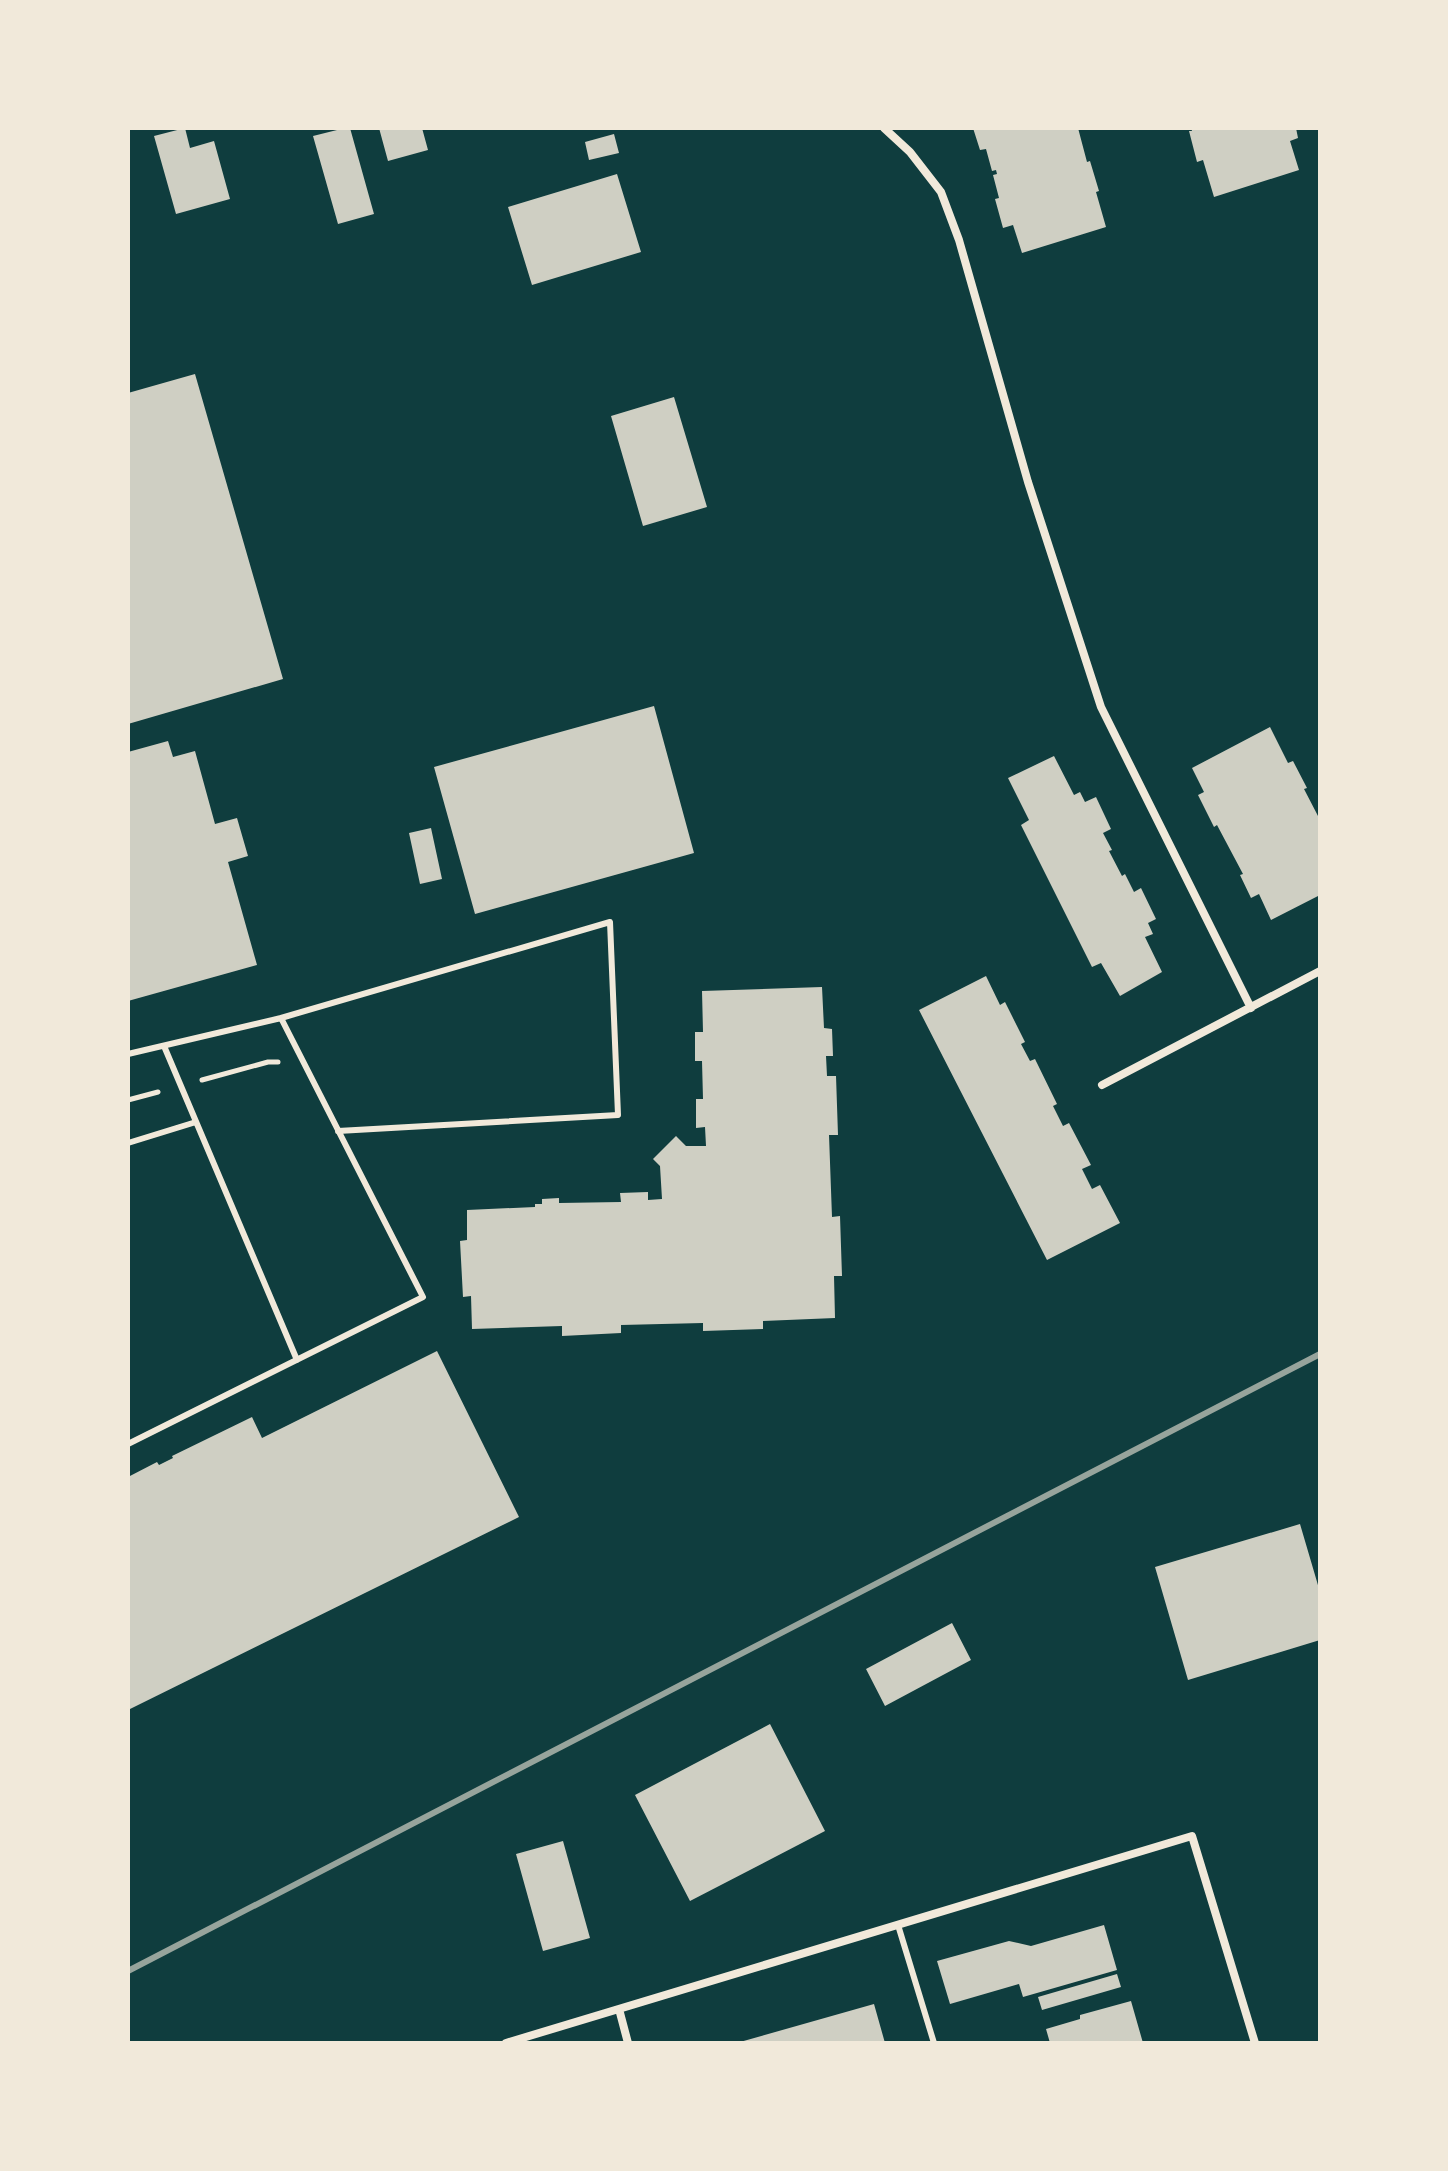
<svg xmlns="http://www.w3.org/2000/svg" width="1448" height="2171" font-family="Cabin,sans-serif">
<style>
.building{fill:#cfcfc3}
.lines{fill:none;stroke-linecap:round;stroke-linejoin:round}
.path{stroke:#f1e9da;stroke-width:5}
.service{stroke:#f1e9da;stroke-width:6}
.minor{stroke:#f1e9da;stroke-width:8}
.rail{stroke:#97a49c;stroke-width:6}
</style>
<rect width="100%" height="100%" fill="#0f3d3e"/>
<path class="building" d="M185 128 190 148 214 141 230 199 176 214 154 136Z
M345 128H350L374 214 338 224 313 136Z
M379 128H422L428 150 388 161Z
M973 128H1078L1087 162 1090 161 1099 191 1096 192 1106 227 1022 253 1013 225 1003 228 995 199 999 198 993 175 997 174 996 170 992 171 986 149 980 150Z
M1191 128H1296L1298 138 1290 141 1299 170 1214 197 1203 160 1197 162 1189 131H1192Z
M614 134 619 153 589 160 585 142Z
M617 174 641 252 532 285 508 207Z
M195 374 283 679 128 724V393Z
M674 397 707 507 643 526 611 416Z
M654 706 694 853 475 914 434 767Z
M1270 727 1288 763 1293 761 1307 788 1304 789 1318 816 1320 815V895L1271 920 1259 894 1251 898 1240 875 1243 874 1217 825 1214 827 1198 795 1204 792 1192 768Z
M168 741 173 757 195 751 215 824 237 818 248 856 228 862 257 965 128 1001V752Z
M1054 756 1074 795 1080 792 1085 802 1096 797 1111 829 1103 833 1112 850 1109 851 1122 876 1125 874 1134 892 1141 888 1156 919 1148 923 1153 934 1145 937 1162 972 1120 996 1101 963 1092 967 1021 825 1029 820 1008 778Z
M431 828 442 879 420 884 409 833Z
M986 976 1000 1005 1005 1002 1025 1042 1021 1044 1030 1061 1035 1059 1057 1104 1053 1106 1063 1126 1069 1123 1091 1165 1082 1169 1092 1189 1100 1185 1120 1223 1047 1260 919 1010Z
M822 987 824 1028 832 1029 833 1056H826L827 1076H836L838 1135H829L832 1217 840 1216 842 1276H834L835 1318 763 1321V1329L703 1331V1323L621 1325V1333L562 1336V1326L472 1329 471 1296 463 1297 460 1241 467 1240V1210L535 1207V1204H542V1199L559 1198V1203L621 1202 620 1193 648 1192V1200L662 1199 660 1166 653 1159 676 1136 686 1146H706L705 1127 696 1128V1099H703L702 1061H695V1032H703L702 991Z
M437 1351 519 1517 128 1710V1477L157 1462 159 1465 173 1458 172 1456 252 1417 262 1438Z
M1300 1524 1320 1592V1640L1188 1680 1155 1567Z
M952 1623 971 1660 885 1706 866 1669Z
M770 1724 825 1831 690 1901 635 1795Z
M563 1841 590 1938 543 1951 516 1854Z
M1104 1925 1117 1970 1023 1997 1019 1984 950 2004 937 1961 1009 1941 1031 1946Z
M1117 1974 1121 1987 1042 2010 1038 1997Z
M1131 2001 1143 2043H1050L1046 2029 1080 2019V2015Z
M874 2004 885 2043H741L740 2042Z"/>
<g class="lines">
<path class="path" d="M202 1080 268 1062H278
M128 1100 158 1092"/>
<path class="service" d="M281 1018 610 922 618 1115 338 1131
M164 1046 297 1360
M128 1054 281 1018 423 1297 128 1444
M128 1143 196 1122
M898 1925 934 2043"/>
<path class="minor" d="M884 128 910 152 941 192 959 240 1028 482 1101 707 1251 1008
M1102 1085 1320 971
M619 2009 628 2043
M506 2043 1192 1836 1255 2043"/>
<path class="rail" d="M128 1971 1320 1354"/>
</g>
<rect width="1448" height="2171" fill="none" stroke="#f1e9da" stroke-width="260"/>
</svg>
